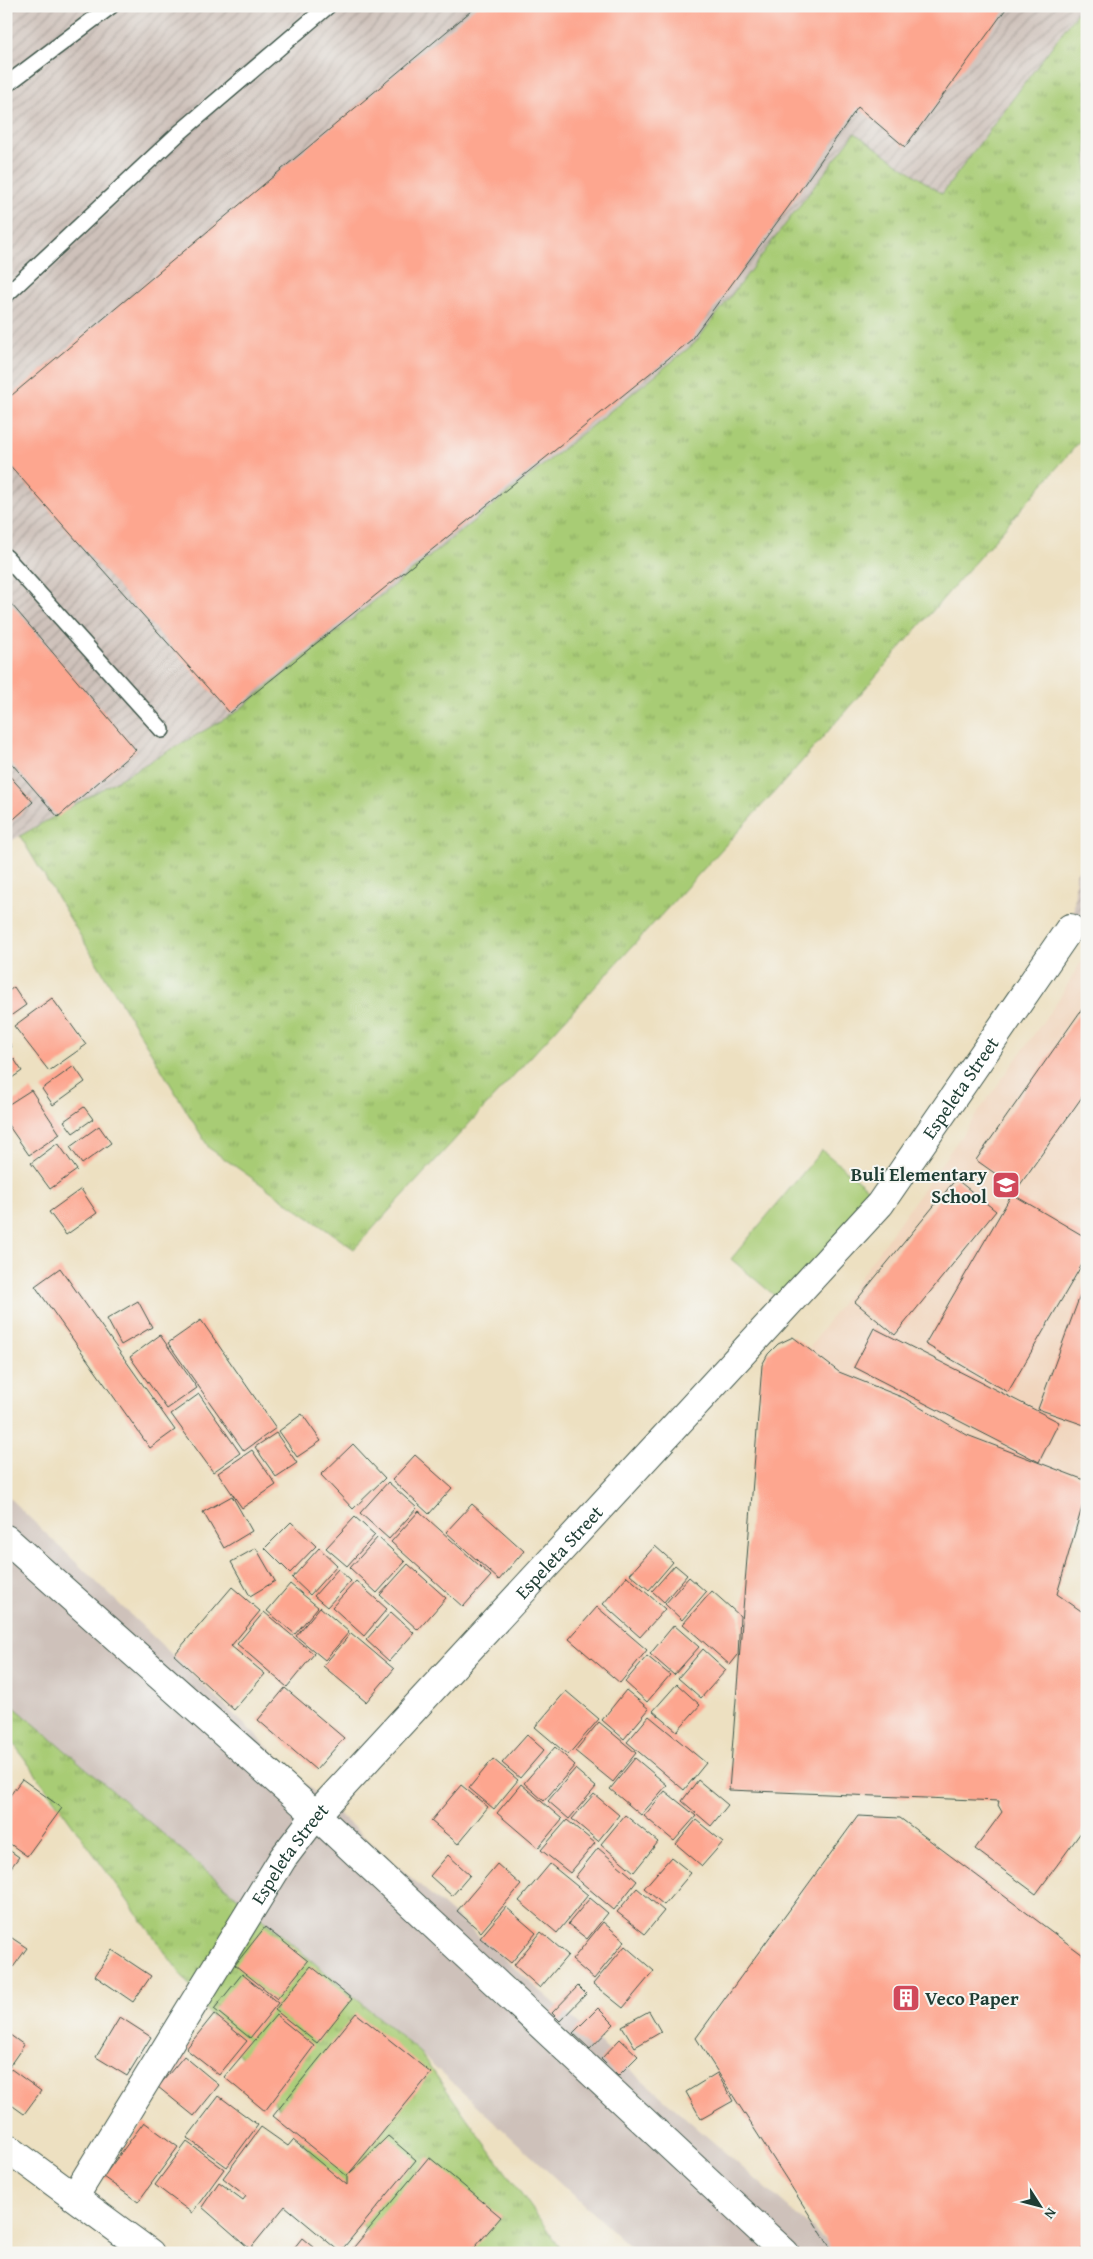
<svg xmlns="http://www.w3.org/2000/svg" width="1093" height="2259" font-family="'Gentium Book Plus',serif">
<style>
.built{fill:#f1d5bd}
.industrial{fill:url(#industrial-furrows)}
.railway{fill:#cec1ba}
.grass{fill:url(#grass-tufts);stroke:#648454}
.garden{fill:#a8cc75;stroke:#648454}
.building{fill:#fda68f}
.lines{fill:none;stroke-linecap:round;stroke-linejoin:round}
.lane-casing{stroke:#3e5549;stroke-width:18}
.street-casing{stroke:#3e5549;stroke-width:30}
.secondary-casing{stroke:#3e5549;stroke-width:30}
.lane{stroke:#fff;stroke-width:15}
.street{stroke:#fff;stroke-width:28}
.secondary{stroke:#fff;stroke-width:28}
.labels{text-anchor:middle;stroke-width:4;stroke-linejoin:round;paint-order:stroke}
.street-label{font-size:19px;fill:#1f3d34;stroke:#f6f6f2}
.poi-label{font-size:19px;font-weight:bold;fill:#1f3d34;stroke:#f6f6f2;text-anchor:end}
</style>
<defs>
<pattern id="industrial-furrows" width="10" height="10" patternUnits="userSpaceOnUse" patternTransform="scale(1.25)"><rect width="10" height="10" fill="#cec1ba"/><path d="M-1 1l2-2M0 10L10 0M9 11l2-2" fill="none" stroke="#a79e98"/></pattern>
<pattern id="grass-tufts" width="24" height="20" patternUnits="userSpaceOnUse" patternTransform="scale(1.25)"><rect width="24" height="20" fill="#a8cc75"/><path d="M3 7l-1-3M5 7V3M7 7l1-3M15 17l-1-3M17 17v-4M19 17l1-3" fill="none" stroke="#88a761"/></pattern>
</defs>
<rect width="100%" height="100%" fill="#f6f6f2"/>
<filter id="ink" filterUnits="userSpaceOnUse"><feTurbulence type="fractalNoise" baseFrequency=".02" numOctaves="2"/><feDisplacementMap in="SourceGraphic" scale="10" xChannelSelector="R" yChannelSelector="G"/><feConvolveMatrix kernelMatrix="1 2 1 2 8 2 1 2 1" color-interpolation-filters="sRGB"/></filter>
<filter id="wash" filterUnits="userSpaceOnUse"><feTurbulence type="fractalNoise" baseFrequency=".0096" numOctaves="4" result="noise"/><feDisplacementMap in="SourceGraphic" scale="20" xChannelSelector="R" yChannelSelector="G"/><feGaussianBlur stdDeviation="1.12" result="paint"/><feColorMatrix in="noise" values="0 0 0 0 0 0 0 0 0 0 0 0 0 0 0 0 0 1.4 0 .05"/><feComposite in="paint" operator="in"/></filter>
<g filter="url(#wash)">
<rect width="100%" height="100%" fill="#ede0c1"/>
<path class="built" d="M1087 952V1512L795 1368 1057 1002Z"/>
<path class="industrial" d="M6 6H1082L942 194 855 133 695 343 235 713 6 844Z
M1087 857V930L1073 925 1076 874Z"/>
<path class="railway" d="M6 1495 326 1803 840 2253H636L420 2053 6 1700Z"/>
<path class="grass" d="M1082 6H1087V431L1081 440 790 775 354 1249 209 1148 20 836 235 713 695 343 855 133 942 194Z
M6 1700 420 2053 564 2253H383L6 1733Z"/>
<path class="garden" d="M822 1150 872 1192 781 1301 731 1259Z"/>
<g id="blocks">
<path class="building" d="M477 6H1008L905 147 858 107 789 206 690 341 230 713 6 461V400Z
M6 598 136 750 58 817 6 757Z
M6 772 33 802 6 826Z
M14 987 26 1005 9 1017 6 1013V993Z
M52 998 86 1045 49 1071 14 1026Z
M1087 1002V1090L1017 1189 976 1160Z
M6 1038 12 1047 6 1051Z
M14 1059 22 1071 6 1082V1064Z
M74 1066 85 1082 53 1105 42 1089Z
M31 1090 60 1134 29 1155 6 1122V1106Z
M84 1107 93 1119 73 1133 64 1121Z
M99 1126 111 1143 82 1164 70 1147Z
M58 1143 77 1170 50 1189 31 1163Z
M956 1179 996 1211 895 1335 855 1302Z
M81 1189 97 1213 66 1235 49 1212Z
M1012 1194 1087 1238V1256L1008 1392 925 1344Z
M60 1268 175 1430 150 1448 35 1286Z
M1087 1277V1426L1038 1409Z
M138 1301 152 1327 121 1345 107 1319Z
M201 1320 276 1428 244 1451 168 1343Z
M874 1328 1059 1422 1039 1462 854 1367Z
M160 1335 197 1388 167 1409 130 1357Z
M793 1337 839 1372 904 1398 967 1435 1087 1481V1490L1057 1594 1087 1615V1824L1036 1894 975 1849 1002 1812 998 1805 999 1801 729 1790 762 1365 768 1354 778 1344Z
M199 1394 240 1453 213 1472 171 1414Z
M302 1414 321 1441 297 1457 279 1431Z
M276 1433 297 1463 276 1477 255 1447Z
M353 1444 385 1478 353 1509 321 1475Z
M252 1450 276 1485 242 1508 218 1473Z
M415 1455 452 1488 429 1514 392 1480Z
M388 1482 417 1508 389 1539 360 1513Z
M232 1496 252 1531 224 1548 203 1512Z
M472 1504 524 1551 499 1580 446 1532Z
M419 1511 491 1576 463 1607 391 1542Z
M355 1517 375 1535 347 1566 326 1548Z
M291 1522 316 1546 290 1573 265 1548Z
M378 1537 405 1562 377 1593 350 1568Z
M655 1546 673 1562 649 1590 630 1574Z
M256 1548 275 1581 250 1596 231 1562Z
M319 1548 337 1565 310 1595 292 1578Z
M408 1564 446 1598 418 1630 380 1595Z
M675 1565 687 1575 664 1602 652 1591Z
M338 1569 351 1581 327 1607 314 1596Z
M627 1576 665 1609 640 1637 603 1604Z
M689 1577 706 1592 682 1620 665 1604Z
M356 1581 387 1609 364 1636 332 1607Z
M290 1584 318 1607 295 1634 267 1611Z
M232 1587 260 1611 231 1646 265 1674 234 1710 174 1655Z
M712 1591 740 1616 738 1655 730 1665 683 1624Z
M320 1607 349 1632 325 1660 296 1636Z
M597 1607 647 1650 620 1683 569 1639Z
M264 1612 314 1654 287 1687 237 1644Z
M391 1612 414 1633 389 1661 366 1640Z
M674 1625 699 1647 674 1675 650 1654Z
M351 1633 394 1669 366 1702 323 1666Z
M703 1649 726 1670 701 1698 678 1678Z
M647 1656 670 1675 647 1702 625 1682Z
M677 1684 700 1705 677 1731 653 1711Z
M285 1688 344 1738 316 1770 258 1720Z
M626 1690 649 1709 624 1739 602 1720Z
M566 1691 599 1719 568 1755 535 1727Z
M649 1716 706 1763 684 1790 627 1742Z
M599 1722 636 1753 613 1782 575 1751Z
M527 1735 544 1750 520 1778 502 1763Z
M555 1747 575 1765 544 1801 524 1783Z
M635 1758 667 1785 641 1815 610 1789Z
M493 1759 518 1780 494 1809 469 1788Z
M575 1769 596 1787 569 1819 548 1801Z
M22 1779 62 1808 27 1856 6 1841V1801Z
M698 1780 728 1805 711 1826 682 1801Z
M521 1784 562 1819 538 1848 497 1813Z
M461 1785 488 1807 458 1844 431 1821Z
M665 1791 696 1816 674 1841 644 1816Z
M594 1794 619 1815 598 1841 572 1819Z
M625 1815 658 1842 634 1872 601 1844Z
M858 1816 900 1818 1087 1958V2242L1079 2253H835L830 2247 696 2038Z
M567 1820 595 1843 570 1873 541 1850Z
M696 1820 723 1842 702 1866 676 1844Z
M6 1848 19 1857 6 1874Z
M598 1848 637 1881 614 1910 575 1877Z
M448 1855 470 1875 452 1896 430 1876Z
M671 1857 691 1873 664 1905 644 1888Z
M497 1864 521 1885 481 1932 457 1911Z
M550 1864 588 1895 557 1933 519 1901Z
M637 1888 664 1911 645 1934 617 1912Z
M590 1898 608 1913 587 1939 568 1924Z
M506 1907 536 1933 511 1963 480 1938Z
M603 1922 625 1941 594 1979 572 1960Z
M265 1927 308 1961 277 1999 235 1965Z
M541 1932 568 1955 540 1988 514 1965Z
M9 1936 27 1948 6 1977V1940Z
M625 1946 654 1971 623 2008 593 1984Z
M112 1950 151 1976 133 2002 95 1976Z
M311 1966 352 1999 317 2043 275 2010Z
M242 1974 278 2003 250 2038 214 2009Z
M578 1986 586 1994 560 2021 552 2013Z
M598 2008 614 2024 590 2049 573 2033Z
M649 2011 661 2032 635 2047 622 2026Z
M356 2013 431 2073 347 2176 388 2136 416 2160 340 2252 285 2206 250 2249 202 2207 219 2182 243 2200 246 2196 223 2178 261 2127 288 2146 293 2140 347 2185V2176L273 2116Z
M214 2014 247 2041 219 2075 186 2049Z
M276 2015 314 2046 265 2111 224 2077Z
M120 2017 151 2037 127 2076 96 2057Z
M6 2032 24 2045 6 2071Z
M620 2039 638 2056 618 2076 601 2059Z
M184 2056 219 2085 194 2116 158 2087Z
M11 2069 41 2091 24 2114 6 2101V2076Z
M717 2073 733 2101 701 2119 686 2092Z
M219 2096 258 2125 227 2167 187 2138Z
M144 2122 178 2147 138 2202 103 2177Z
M187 2142 224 2169 192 2213 155 2185Z
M429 2157 501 2217 470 2253H349Z
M302 2238 320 2253H290Z"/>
</g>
</g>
<g filter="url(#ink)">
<use href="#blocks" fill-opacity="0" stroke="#3e5549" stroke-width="1"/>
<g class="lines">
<defs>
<path id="lane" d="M6 85 111 6
M6 295 178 134 328 6
M6 557 162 730"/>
<g id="street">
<path d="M6 1539 316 1815 785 2253"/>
<path id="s1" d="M75 2196 283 1858 316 1815 880 1204 1070 928"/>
</g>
<path id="secondary" d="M6 2147 150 2253"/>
</defs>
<use href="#lane" class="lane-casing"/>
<use href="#street" class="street-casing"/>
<use href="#secondary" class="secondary-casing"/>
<use href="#lane" class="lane"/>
<use href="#street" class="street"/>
<use href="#secondary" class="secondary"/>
</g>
</g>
<defs>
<symbol id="school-square" viewBox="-11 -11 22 22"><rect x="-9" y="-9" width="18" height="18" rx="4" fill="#d1495b" stroke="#f6f6f2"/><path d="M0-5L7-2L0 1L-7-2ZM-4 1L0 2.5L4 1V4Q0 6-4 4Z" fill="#fff"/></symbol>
<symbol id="building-square" viewBox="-11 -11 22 22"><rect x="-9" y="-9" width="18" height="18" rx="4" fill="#d1495b" stroke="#f6f6f2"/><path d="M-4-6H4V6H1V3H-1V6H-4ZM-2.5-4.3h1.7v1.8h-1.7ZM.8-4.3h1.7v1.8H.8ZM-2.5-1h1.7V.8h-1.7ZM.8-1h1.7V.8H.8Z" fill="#fff"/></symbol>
</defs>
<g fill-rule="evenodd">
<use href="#school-square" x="990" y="1169" width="32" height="32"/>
<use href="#building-square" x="890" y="1982" width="32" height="32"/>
</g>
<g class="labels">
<g class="street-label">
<text dy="7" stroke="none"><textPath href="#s1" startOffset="1424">Espeleta Street</textPath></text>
<text dy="7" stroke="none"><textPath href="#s1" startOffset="809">Espeleta Street</textPath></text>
<text dy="7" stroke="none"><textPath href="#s1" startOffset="404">Espeleta Street</textPath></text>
</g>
<g class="poi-label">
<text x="987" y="1181">Buli Elementary<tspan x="987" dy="22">School</tspan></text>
<text x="925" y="2005" text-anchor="start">Veco Paper</text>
</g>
</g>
<rect width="1093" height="2259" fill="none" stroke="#f6f6f2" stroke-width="25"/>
<g transform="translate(1040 2206) rotate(126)" stroke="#f6f6f2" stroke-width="4" paint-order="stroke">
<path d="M0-4L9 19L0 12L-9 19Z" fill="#1f3d34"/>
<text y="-8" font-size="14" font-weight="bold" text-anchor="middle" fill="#1f3d34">N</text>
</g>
</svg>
